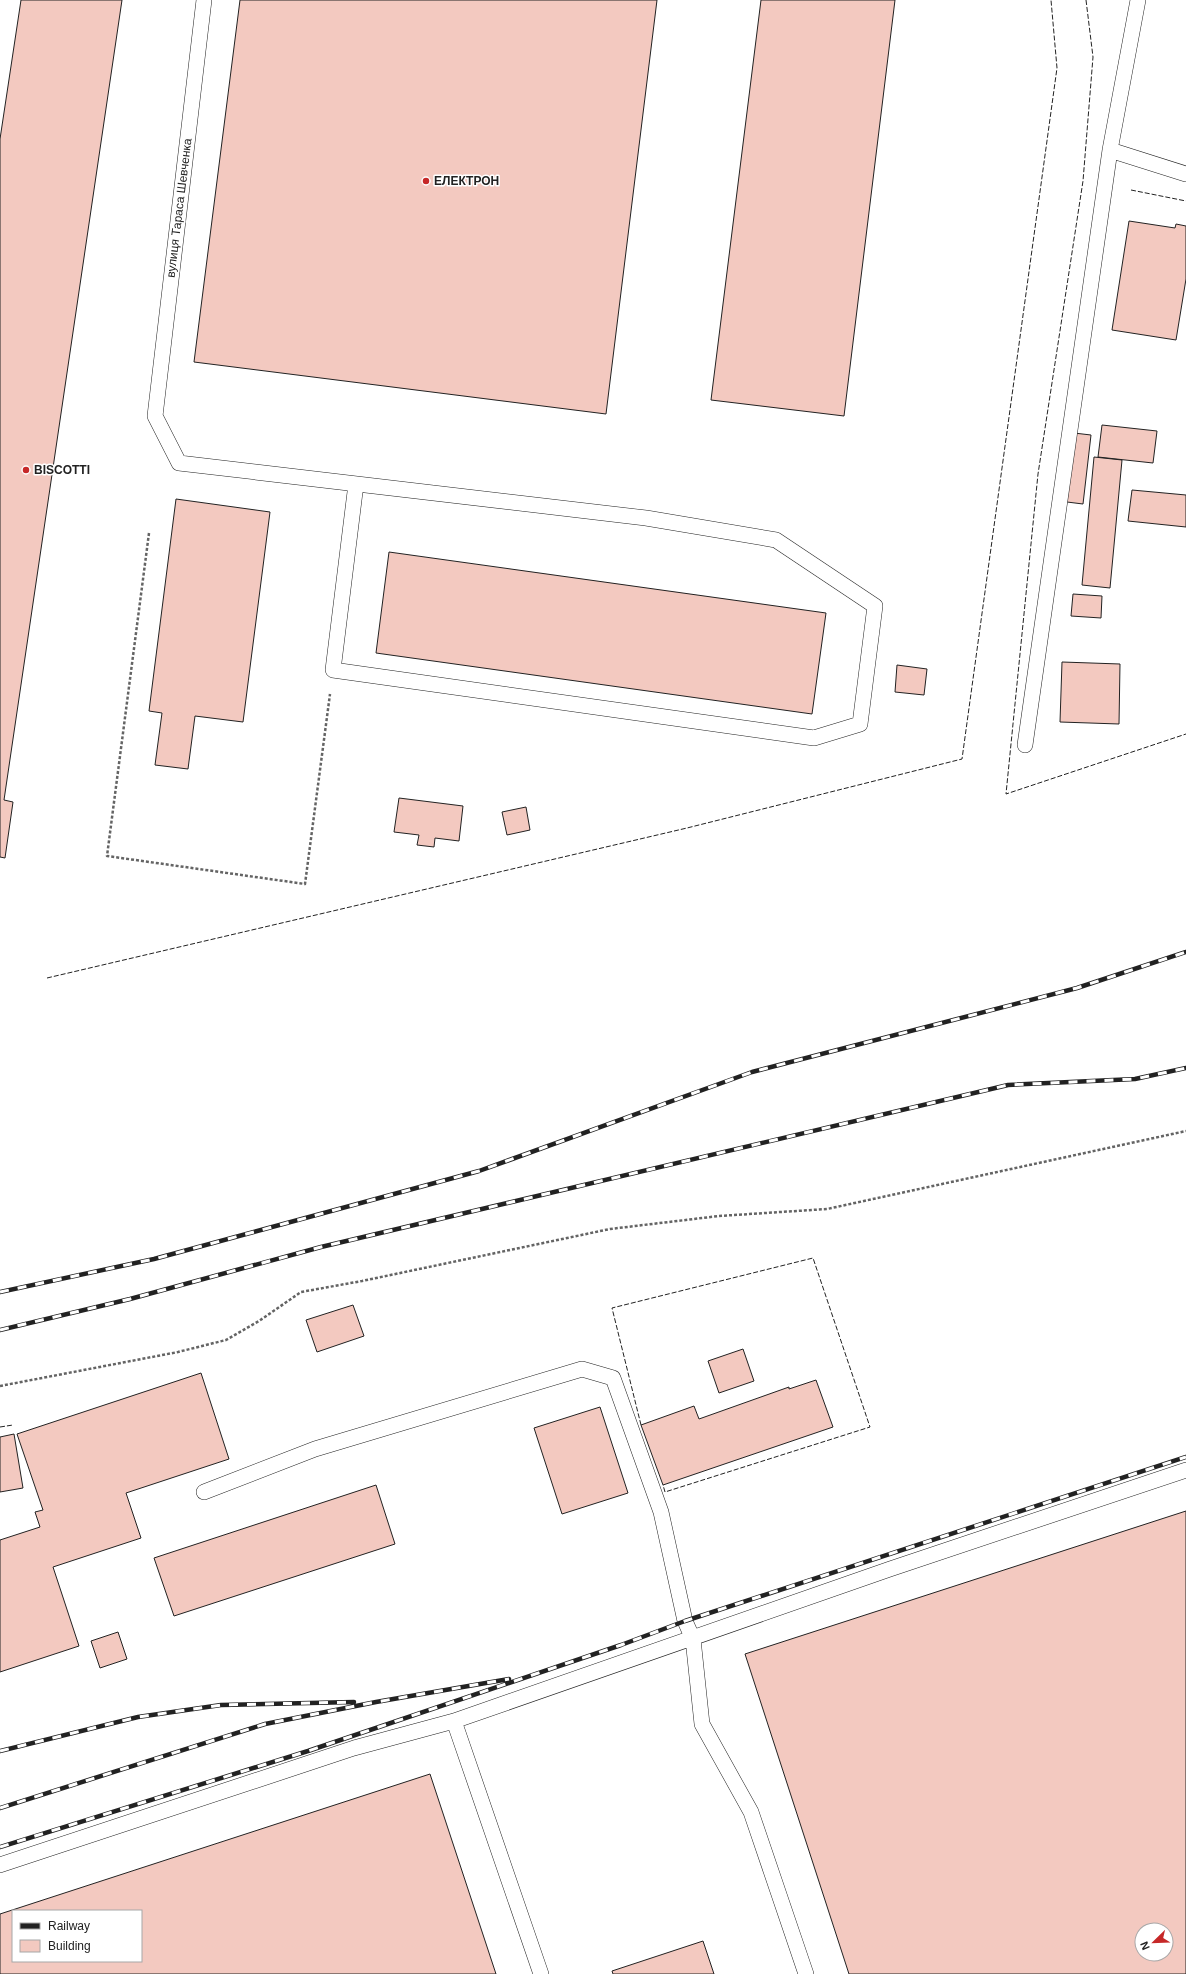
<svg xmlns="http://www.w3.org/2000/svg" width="1186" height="1974" font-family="Helvetica,sans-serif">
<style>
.building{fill:#f3c9c0;stroke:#222;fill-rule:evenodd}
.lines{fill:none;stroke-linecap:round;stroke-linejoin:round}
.service-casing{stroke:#222;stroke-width:16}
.path{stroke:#646464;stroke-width:2.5;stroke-dasharray:3 2;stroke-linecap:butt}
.service{stroke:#fff;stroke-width:15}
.rail-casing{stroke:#222;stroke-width:4.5}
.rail{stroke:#fff;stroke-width:3;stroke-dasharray:9;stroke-linecap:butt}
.fence{stroke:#222;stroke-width:1;stroke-dasharray:5 2;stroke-linecap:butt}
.poi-dot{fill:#c62828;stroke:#fff;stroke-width:1.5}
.labels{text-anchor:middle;stroke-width:3;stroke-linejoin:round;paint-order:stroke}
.poi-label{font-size:12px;font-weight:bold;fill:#222;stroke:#fff;text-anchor:start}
.street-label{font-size:12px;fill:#222;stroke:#fff}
</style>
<rect width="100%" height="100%" fill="#fff"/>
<path class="building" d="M21 0H122L4 800 13 802 5 858 0 857V139Z
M240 0H657L606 414 194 362Z
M761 0H895L844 416 711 400Z
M1129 221 1175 228 1176 224 1186 226V279L1176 340 1112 330Z
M1102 425 1157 431 1153 463 1098 457Z
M1074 433 1091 435 1083 504 1067 502Z
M1094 457 1122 460 1110 588 1082 585Z
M1132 490 1186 495V527L1128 521Z
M176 499 270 512 243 722 195 716 188 769 155 765 162 713 149 711Z
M389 552 826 613 812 714 376 653Z
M1073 594 1102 596 1101 618 1071 616Z
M1062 662 1120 664 1119 724 1060 722Z
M897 665 927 669 924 695 895 692Z
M399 798 463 806 459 841 435 838 434 847 417 845 419 835 394 832Z
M526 807 530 830 507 835 502 812Z
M353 1305 364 1336 317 1352 306 1320Z
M743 1349 754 1381 719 1393 708 1361Z
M201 1373 229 1459 126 1493 141 1538 53 1567 79 1646 0 1672V1540L40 1527 35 1512 43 1510 17 1434Z
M816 1380 833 1427 663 1485 641 1425 694 1406 699 1419 789 1387V1389Z
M600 1407 628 1493 562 1514 534 1428Z
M14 1434 23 1488 0 1492V1437Z
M376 1485 395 1544 174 1616 154 1558Z
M1186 1511V1974H849L745 1654ZM1142 1930H1166V1954H1142Z
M118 1632 127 1659 100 1668 91 1641Z
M430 1774 496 1974H0V1914ZM13 1911H141V1961H13Z
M703 1941 714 1974H613L612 1971Z"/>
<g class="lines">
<defs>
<path id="service" d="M204 0 155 416 179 463 646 518 776 540 875 606 860 724 814 738 333 670 356 484
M1110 150 1186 174
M1025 745 1110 150 1138 0
M204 1492 315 1449 582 1369 613 1378 661 1512 685 1621 693 1639 702 1724 751 1812 806 1974
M454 1721 541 1974
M0 1865 354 1748 454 1721 890 1569 1186 1470"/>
</defs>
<use href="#service" class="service-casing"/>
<path class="path" d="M149 533 107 856 305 884 330 694
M0 1386 178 1352 226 1340 259 1321 301 1292 362 1281 610 1229 719 1216 827 1209 1186 1131"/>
<use href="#service" class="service"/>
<defs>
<path id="rail" d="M0 1292 154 1259 479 1171 752 1072 1077 988 1186 952
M0 1330 130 1299 321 1247 1008 1085 1135 1079 1186 1068
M0 1751 138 1717 221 1705 354 1702
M0 1808 265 1724 376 1702 509 1679
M0 1847 308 1751 621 1645 685 1621 1186 1457"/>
</defs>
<use href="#rail" class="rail-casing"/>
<use href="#rail" class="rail"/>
<path class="fence" d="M1086 0 1093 57 1083 181 1038 474 1006 794 1186 734
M1131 190 1186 201
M47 978 687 828 962 759 1057 68 1051 0
M641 1425 612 1308 813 1258 870 1427 665 1492 663 1485
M0 1427 13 1425"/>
</g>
<g class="poi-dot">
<circle cx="426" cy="181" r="4"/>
<circle cx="26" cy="470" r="4"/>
</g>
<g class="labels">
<g class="poi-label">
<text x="434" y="185">ЕЛЕКТРОН</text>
<text x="34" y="474">BISCOTTI</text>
</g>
<g class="street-label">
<text transform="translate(179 208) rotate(-83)" y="4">вулиця Тараса Шевченка</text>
</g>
</g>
<rect x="12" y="1910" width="130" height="52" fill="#ffffff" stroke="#a7a7a7"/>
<rect x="20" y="1923" width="20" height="6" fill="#222222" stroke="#a7a7a7"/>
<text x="48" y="1930" font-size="12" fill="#222222">Railway</text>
<rect x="20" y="1940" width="20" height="12" fill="#f3c9c0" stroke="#a7a7a7"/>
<text x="48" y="1950" font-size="12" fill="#222222">Building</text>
<g transform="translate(1154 1942) rotate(247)"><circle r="19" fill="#ffffff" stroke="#a7a7a7"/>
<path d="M0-3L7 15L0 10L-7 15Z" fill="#c62828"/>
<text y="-6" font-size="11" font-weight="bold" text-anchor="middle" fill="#222222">N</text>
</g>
</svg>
